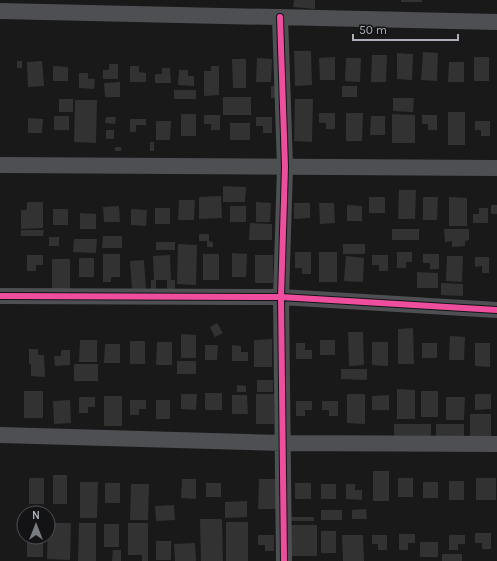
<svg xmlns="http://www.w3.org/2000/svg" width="497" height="561" font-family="Karla,sans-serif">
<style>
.building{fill:#323233}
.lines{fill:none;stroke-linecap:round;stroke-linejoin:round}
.minor{stroke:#4d4f52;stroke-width:16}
.cycleway-casing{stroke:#131315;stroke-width:8}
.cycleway{stroke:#ef4d9e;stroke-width:6}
</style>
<rect width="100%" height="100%" fill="#191919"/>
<path class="building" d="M294 0H315V9L293 7Z
M401 0H422V2H401Z
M294 51H311L312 85 295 86Z
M423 52 438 53 437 81 421 80Z
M397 53 413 54 412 80 397 79Z
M372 55H387L386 82H371Z
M335 57V80H320L319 58Z
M474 57H489V81H474Z
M257 58 272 59 271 82H256Z
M346 58H361L360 82 345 81Z
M232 59H246V88H233Z
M17 61H22V68H17Z
M42 61 44 86 28 87 27 62Z
M449 62H464V82H448Z
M109 64H118V79H103V70H109Z
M53 66 68 67V81H53Z
M130 66H139V72L146 73V82H130Z
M211 66H219V95L204 96V71H211Z
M162 68H170L171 83H155V74H162Z
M179 70H188V76H194V86L178 85Z
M79 73H88V79H95L94 89 79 88Z
M120 82V97H105L104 83Z
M271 86H280L281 98H271Z
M342 86H357V97H342Z
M174 90H196V99H174Z
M223 97H251V115H223Z
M393 98H414L413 112 393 111Z
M59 99H73V112H59Z
M295 99H313L312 142 294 141Z
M75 100H97L96 143 74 142Z
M448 112H465V145H448Z
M319 113H335V129H326V123H319Z
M346 113H363L362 141H346Z
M181 114H196V136H181Z
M392 114 415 115V143H392Z
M204 115H220V130H211V124H204Z
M422 115H437V130H428V124H422Z
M54 116H69V130H54Z
M371 116H385V135H370Z
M106 117H116L115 124 105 123Z
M256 117H272V133H263V126H256Z
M28 118 43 119 42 133H28Z
M130 119H146V125H136V132H130Z
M156 121H171L170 140H156Z
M475 121H490V136H481V130H475Z
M230 123H250V140H230Z
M106 130H114V139H106Z
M150 142H154V151H150Z
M115 147H121V151H115Z
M223 186 246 187 245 202H223Z
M399 190H416L415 219H398Z
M221 196 222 218 199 219V197Z
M369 197H385V213H369Z
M423 197H438L437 220H423Z
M449 197 467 198V226H449Z
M179 200H195L194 220H178Z
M27 202H43V228L21 229V210H27Z
M256 202 271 203 270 222H256Z
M294 203H310V218L294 219Z
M319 203H334L335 223 320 224Z
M347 205 362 206V221H347Z
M491 205H497V214H491Z
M119 206 120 222H104L103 207Z
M230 206H246V222H230Z
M155 208H170V224H155Z
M479 208H488V223H473V214H479Z
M53 209H68V225H53Z
M131 209 147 210 146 226 131 225Z
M80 213 96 214V229H80Z
M250 223 272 224V240H249Z
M392 229H419V240H392Z
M444 229H469V240L465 241V246L452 247V241L445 242Z
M21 230H44L43 236H21Z
M199 234H209V241L213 242V247H207V241H199Z
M103 236H122V248H102Z
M49 237H59V246H49Z
M74 239H97L96 253 73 252Z
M156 242H175V250H156Z
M178 244 197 245 196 285 177 284Z
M343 244H365V254H343Z
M295 252H311V274H302V268H295Z
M319 252H337V282H319Z
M397 252H412V262H406V268H397Z
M232 253 247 254 246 277H232Z
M103 254H120V277H111V282H103Z
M203 254H219V280H203Z
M423 254H439V269H430V263H423Z
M27 255H43V265H36V271H27Z
M170 255 171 280H175V296H167V280H156V290H151V280H154L153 256Z
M255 255H273V283H255Z
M372 255H388V271H379V265H372Z
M346 256 364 258 363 282 344 281Z
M447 256H463L462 282 446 281Z
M475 257H489V273H482V266L475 267Z
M79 258H94V277H79Z
M52 259H70V289H52Z
M144 260 146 289 132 290 130 261Z
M417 272 438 273V288H417Z
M441 283 463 284V296L441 295Z
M217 323 223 333 215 337 210 327Z
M413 328 414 364H398V329Z
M348 332H363L364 365 349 366Z
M181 334 196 335V358H181Z
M450 336 465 337 464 360H449Z
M272 339V367H254V340Z
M80 340H97V362H79Z
M320 340H335V355H320Z
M130 341H145V364H130Z
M157 342H172V365H156Z
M372 342H388V366L372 365Z
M296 343H305V350H312V359H296Z
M422 343H437V358H422Z
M475 343H490V367L475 366Z
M105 344H120V363H104Z
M205 345H218L217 360H205Z
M232 345 241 346V352H248V361H232Z
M29 349H38V355H44L45 377 31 376V364H29Z
M61 350H70V365L55 366 54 356H61Z
M177 361H196V374H177Z
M74 364H98V381H74Z
M341 369H367V380L341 379Z
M257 380H273V392H257Z
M237 385 246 386V392H237Z
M397 389 415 390V419H397Z
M24 391H43V418H24Z
M421 391H438V417H421Z
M205 393H222V410H205Z
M181 394H197L196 410 181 409Z
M256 394H274V424H256Z
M347 394H365V424L347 423Z
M475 394H491V409L475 410Z
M232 395H247L248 414H232Z
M389 395V410H372V396Z
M104 396H122V426H104Z
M79 397H95V407H88V413H79Z
M446 397H465L464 420H446Z
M70 400 71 423 54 424 53 401Z
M130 400H146V409H139V415H130Z
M156 400H170V419H156Z
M296 401H312V410H305V416H296Z
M322 401H338V416H329V410H322Z
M470 414H491V437H470Z
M394 424H431V436H394Z
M436 424H464V437H436Z
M373 471H389V501H373Z
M53 475H67V504H53Z
M29 478H44V504H29Z
M398 478H413V497H398Z
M476 478H496V500H476Z
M182 479H196V499L181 498Z
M259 479H276V509H258Z
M449 481H464V500H449Z
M80 482H98L97 518H80Z
M423 482H438V498H423Z
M105 483H120V503H105Z
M206 483H221V497H206Z
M295 483H311V499H295Z
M131 484H149L148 520H130Z
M321 484H336V499H321Z
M346 484H355V490H362V500L346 499Z
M247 501V517L225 518V502Z
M174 505 175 520 156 521 155 506Z
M366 509 367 519H352V510Z
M321 510H342V520H321Z
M291 517H314V521H291Z
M200 519H222L223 561H201Z
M226 522H248V561H226Z
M48 523H71L70 560 47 559Z
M79 523H96V561H78Z
M128 523H148V561H142V555H128Z
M104 524H119V547H104Z
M291 525H317V556H291Z
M321 531H336V553H321Z
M475 533H491V549H482V543H475Z
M399 534H415V543H408V550H399Z
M258 535H274V551H265V545H258Z
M342 535H363L364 561H343Z
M372 535H387V550H378V544H372Z
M449 535H465V544H458V550H449Z
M27 537H43V557H27Z
M156 541H171V560H156Z
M420 542H438V557H420Z
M195 543 196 561H175L174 544Z
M113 550H121V561H112Z
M442 554H462V561H442Z"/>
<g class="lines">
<path class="minor" d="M0 11 497 22
M280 17 285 167 281 297 284 561
M0 165 497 168
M0 296 281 297 497 310
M0 435 283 443 497 444"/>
<defs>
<path id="cycleway" d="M280 17 285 167 281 297 284 561
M0 296 281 297 497 310"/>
</defs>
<use href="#cycleway" class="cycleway-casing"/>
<use href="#cycleway" class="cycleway"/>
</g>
<g transform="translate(36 525)"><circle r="19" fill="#131315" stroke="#505257"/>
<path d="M0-3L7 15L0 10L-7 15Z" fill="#787b82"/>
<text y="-6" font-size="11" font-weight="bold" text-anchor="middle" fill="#abb0ba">N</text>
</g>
<path d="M353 34v6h105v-6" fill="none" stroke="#abb0ba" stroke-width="2"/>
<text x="359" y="34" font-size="12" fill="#abb0ba" stroke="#131315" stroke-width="3" paint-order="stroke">50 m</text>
</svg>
